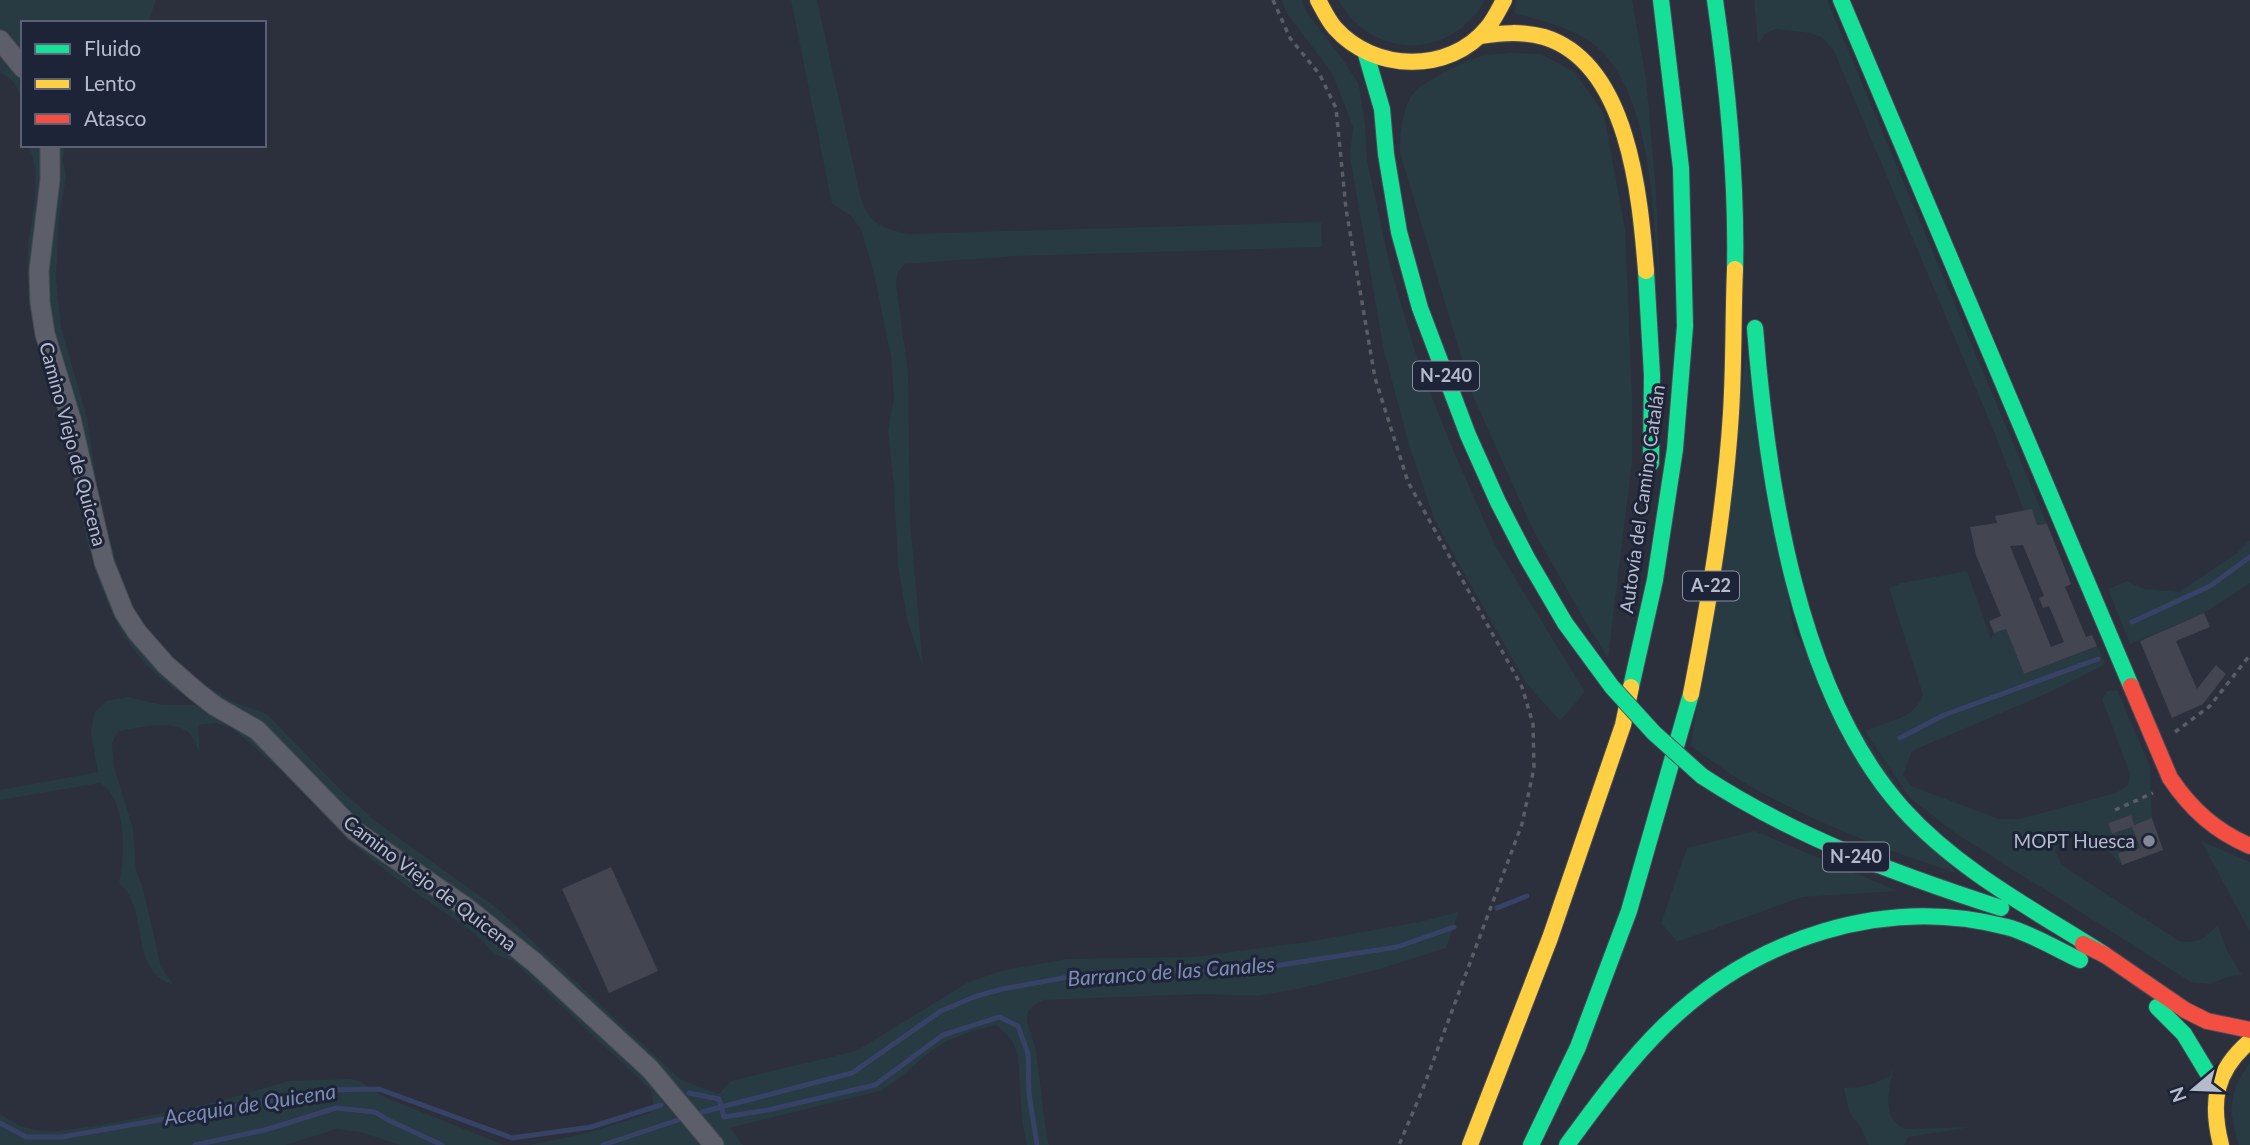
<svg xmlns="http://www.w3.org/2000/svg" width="2250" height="1145" font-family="Lato,sans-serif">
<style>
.green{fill:#283a42}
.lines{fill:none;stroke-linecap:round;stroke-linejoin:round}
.stream{stroke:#374266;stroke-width:5}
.building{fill:#434651;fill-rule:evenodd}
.street-casing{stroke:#484b54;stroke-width:21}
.fast-casing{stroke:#484b54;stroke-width:18}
.slow-casing{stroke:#484b54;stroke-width:18}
.jam-casing{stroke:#484b54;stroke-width:18}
.path{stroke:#595d66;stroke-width:3.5;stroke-dasharray:5 5;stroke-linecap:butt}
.street{stroke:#5c5f69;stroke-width:19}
.fast{stroke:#16e098;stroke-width:16}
.slow{stroke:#ffcf43;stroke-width:16}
.jam{stroke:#f24e42;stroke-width:16}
.fast-bridge-casing{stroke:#484c57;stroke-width:18;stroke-linecap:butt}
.fast-bridge{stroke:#16e098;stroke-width:16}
.poi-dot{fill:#858a9a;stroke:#1e2437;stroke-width:2.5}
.labels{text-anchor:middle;stroke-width:6;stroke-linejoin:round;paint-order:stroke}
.shield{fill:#1e2437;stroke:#888e9f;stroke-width:2}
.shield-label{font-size:18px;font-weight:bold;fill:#b6bbcc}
.street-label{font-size:19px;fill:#b6bbcc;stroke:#1e2437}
.poi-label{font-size:19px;fill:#b6bbcc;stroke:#1e2437;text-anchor:end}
.water-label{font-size:21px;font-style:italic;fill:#7c8bb4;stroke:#1e2437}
</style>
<rect width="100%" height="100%" fill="#2b303c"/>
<path class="green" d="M0 0H156L148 23H23V107C20 92 15 78 0 73Z
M791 0H817L861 199C872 226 882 228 909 234L1321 222 1322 247 1017 256 905 264 897 273 896 285 908 372 910 520 923 667 907 619 898 565 894 488 888 430 894 398 891 356 873 270 861 229 851 216 832 204Z
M1282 0H1301L1308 14 1344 61 1359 85 1365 124 1367 160 1390 266 1419 365 1454 452 1495 545 1585 692 1560 721 1526 683 1435 521 1409 445 1384 351 1350 157 1353 127 1332 73 1286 12Z
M1338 0H1485C1451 61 1372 60 1338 0Z
M1517 0H1632L1646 78 1656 192 1660 293C1653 221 1654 99 1598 48 1575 28 1542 21 1514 13Z
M1754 0H1827L2047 524 2037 525 2032 510H2024L1990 422 1834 51 1822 37 1810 33 1775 29 1764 35 1758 45Z
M1511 53 1541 54 1575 72 1604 114 1625 229 1632 396V462L1608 658 1585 621 1533 530 1473 396 1400 153C1400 133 1401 113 1412 95 1422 81 1462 63 1478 57 1488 54 1500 54 1511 53Z
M26 145H65L63 160 66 177 59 219 56 278 61 327 87 418 100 504 119 573 133 608 154 638 198 680 229 700 267 714 340 789 378 823 498 909 681 1080 719 1094 731 1081 856 1051 967 983 1000 971 1067 959 1194 957 1306 942 1419 922 1458 912 1446 948 1383 968 1298 989 1256 996 1202 994 1043 1000C1034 1005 1026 1009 1027 1020 1028 1029 1033 1038 1035 1047 1041 1079 1042 1112 1049 1145H1027L1022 1120 1018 1056 1012 1040 997 1025C979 1029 961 1034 945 1042 922 1055 904 1078 880 1091L730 1128 743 1145H530L591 1132 650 1113 653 1102 651 1090 514 962 494 954 478 936 391 875 348 840 281 770 231 727 216 723 198 725 200 754C197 748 194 738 189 733 177 719 134 727 118 732L112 743 114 767 133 828 136 871 142 884 161 967 174 985C127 971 151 910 119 883 125 855 127 800 100 783L0 800V790L98 772 91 733 94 713 106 701 128 697 163 705H198C175 689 150 673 134 650 88 587 80 499 62 424 51 380 31 337 28 291 28 277 27 263 28 249 30 222 45 166 26 145Z
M1746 353 1794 631 1956 873C1885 850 1818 824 1753 788 1732 776 1711 760 1691 746Z
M2250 540V583L2204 613 2130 644 2108 589 2127 581 2144 589 2179 592 2237 553Z
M1967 571 1991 639 1994 633 2006 629 2024 674 2097 646 2106 664 2048 693 1912 751 1903 775 1911 786 1999 819H2019L2116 793 2128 785 2130 774 2102 699 2107 691 2117 690 2150 766 2152 818 2134 825 2130 815 2108 823 2112 834 2132 827 2140 848 2119 853 2122 865C2103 845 2078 813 2055 850L2062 865 2179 941C2198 944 2205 939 2217 925L2228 952 2242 975 2227 977 2210 984 2191 982 1955 833 1909 797 1865 731C1886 721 1914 720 1923 695L1889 588 1901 583Z
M1755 831 1898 891 1802 897 1677 942 1661 923 1687 848Z
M2201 841 2250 862V932Z
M2250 1063V1145H2239C2228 1112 2228 1091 2250 1063Z
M1894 1065C1890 1088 1879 1116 1905 1129L1972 1127 1908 1137 1904 1145H1869L1861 1128 1849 1112 1844 1088C1862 1088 1874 1084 1890 1076Z
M348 1079 360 1081 384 1097 504 1145H400L364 1133 337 1129 285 1145H0V1114L20 1126 35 1130 56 1131 102 1125 221 1101 288 1081Z"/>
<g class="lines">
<path class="stream" d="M2132 622 2210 586 2250 557
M1900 738 1944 715 2098 659
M1497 908 1527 896
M689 1093 719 1099 724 1117 768 1110 875 1085 943 1035 999 1017 1018 1026 1028 1054 1029 1094 1037 1145
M702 1112 852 1073 941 1011 974 997 1002 989 1091 973 1261 968 1397 947 1454 927
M0 1123 26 1137H62L329 1090 379 1089 512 1138 591 1127 661 1105
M195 1145 265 1130 336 1108 375 1112 386 1119 442 1145
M603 1145 678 1120"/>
</g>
<path class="building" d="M2032 509 2037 525 2047 524 2071 584 2065 587 2086 637 2092 635 2097 646 2024 674 2006 629 1994 633 1989 621 2001 616 1976 555 1970 527 1997 523 1995 516ZM2023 545 2044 596 2039 598 2043 608 2049 606 2064 642 2051 647 2010 546Z
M2204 613 2210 627 2176 641 2197 689 2216 665 2226 674 2203 704 2172 718 2140 641Z
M2131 815 2134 825 2152 818 2163 850 2122 865 2118 853 2140 848 2132 827 2112 834 2108 823Z
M611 867 658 971 609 993 562 889Z"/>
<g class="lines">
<defs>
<path id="street" d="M0 40 23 68
M50 145V180L39 271 40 302 45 334 71 419 104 562 124 612 137 632 166 665 197 692 215 706 257 730 355 831 467 908 534 962 650 1069 714 1145"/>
<path id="fast" d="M1715 0C1728 89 1737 178 1735 269
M1841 0 2131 686
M1366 54 1382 109 1386 154 1399 232 1420 308 1468 435 1498 502 1527 558 1565 623
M1646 271 1652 375 1651 463
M1755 328C1767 480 1797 691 1903 809 1959 871 2036 911 2105 955
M1631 687 1655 580 1675 449 1685 326 1681 168 1661 0
M1702 776C1795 837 1896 874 2001 908
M2157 1007 2184 1034 2216 1087
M1531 1145 1578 1047 1629 911 1691 694
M1567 1145C1597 1104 1628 1061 1665 1025 1755 938 1884 895 2007 927 2033 934 2056 949 2080 960"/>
<path id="slow" d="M1318 0C1323 9 1328 20 1335 28 1374 72 1449 74 1487 28 1494 20 1499 9 1504 0
M1480 36C1501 33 1523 31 1544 37 1629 63 1640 197 1646 271
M1691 694C1709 601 1725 508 1731 413 1734 365 1733 317 1735 269
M1470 1145 1550 938 1623 725 1631 687
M2221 1145C2210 1101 2215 1071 2250 1041"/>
<path id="jam" d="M2131 686 2170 778C2191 809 2215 831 2250 846
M2083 944 2105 955 2185 1010 2207 1021 2250 1030"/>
</defs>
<use href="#street" class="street-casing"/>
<use href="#fast" class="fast-casing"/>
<use href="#slow" class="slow-casing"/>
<use href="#jam" class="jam-casing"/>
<path class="path" d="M1273 0 1290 38 1320 75 1336 108 1346 209 1375 378 1408 482 1522 687 1533 724 1534 768 1522 824 1422 1091 1399 1145
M2175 732 2210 706 2250 655
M2115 810 2153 793"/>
<use href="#street" class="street"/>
<use href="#fast" class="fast"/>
<use href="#slow" class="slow"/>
<use href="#jam" class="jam"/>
<defs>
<path id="fast-bridge" d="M1565 623 1612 687 1654 733 1702 776"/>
</defs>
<use href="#fast-bridge" class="fast-bridge-casing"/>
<use href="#fast-bridge" class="fast-bridge"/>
</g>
<circle class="poi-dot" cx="2149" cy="841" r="7"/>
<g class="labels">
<g class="shield">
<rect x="1413" y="361.5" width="66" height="29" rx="5"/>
<rect x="1683" y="571.5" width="56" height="29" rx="5"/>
<rect x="1823" y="842.5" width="66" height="29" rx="5"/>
</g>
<g class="shield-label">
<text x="1446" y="382">N-240</text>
<text x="1711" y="592">A-22</text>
<text x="1856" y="863">N-240</text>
</g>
<g class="street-label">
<text transform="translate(73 444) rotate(75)" y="7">Camino Viejo de Quicena</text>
<text transform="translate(1642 499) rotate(-82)" y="7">Autovía del Camino Catalán</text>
<text transform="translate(430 883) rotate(37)" y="7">Camino Viejo de Quicena</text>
</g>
<g class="poi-label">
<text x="2135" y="848">MOPT Huesca</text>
</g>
<g class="water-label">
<text transform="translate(1171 972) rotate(-4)" y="7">Barranco de las Canales</text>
<text transform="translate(250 1105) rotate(-9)" y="7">Acequia de Quicena</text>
</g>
</g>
<rect x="21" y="21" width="245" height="126" fill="#1e2437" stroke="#5b6073" stroke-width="2"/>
<rect x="35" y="44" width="35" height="10" fill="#16e098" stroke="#5b6073" stroke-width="2"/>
<text x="84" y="56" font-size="21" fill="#b6bbcc">Fluido</text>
<rect x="35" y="79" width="35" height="10" fill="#ffcf43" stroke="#5b6073" stroke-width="2"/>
<text x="84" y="91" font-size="21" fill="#b6bbcc">Lento</text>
<rect x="35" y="114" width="35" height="10" fill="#f24e42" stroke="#5b6073" stroke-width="2"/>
<text x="84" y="126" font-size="21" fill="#b6bbcc">Atasco</text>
<g transform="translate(2194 1089) rotate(251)" stroke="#1e2437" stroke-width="5" paint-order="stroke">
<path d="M0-5L12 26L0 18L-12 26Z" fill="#b6bbcc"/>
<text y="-10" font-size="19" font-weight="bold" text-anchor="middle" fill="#b6bbcc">N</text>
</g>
</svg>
